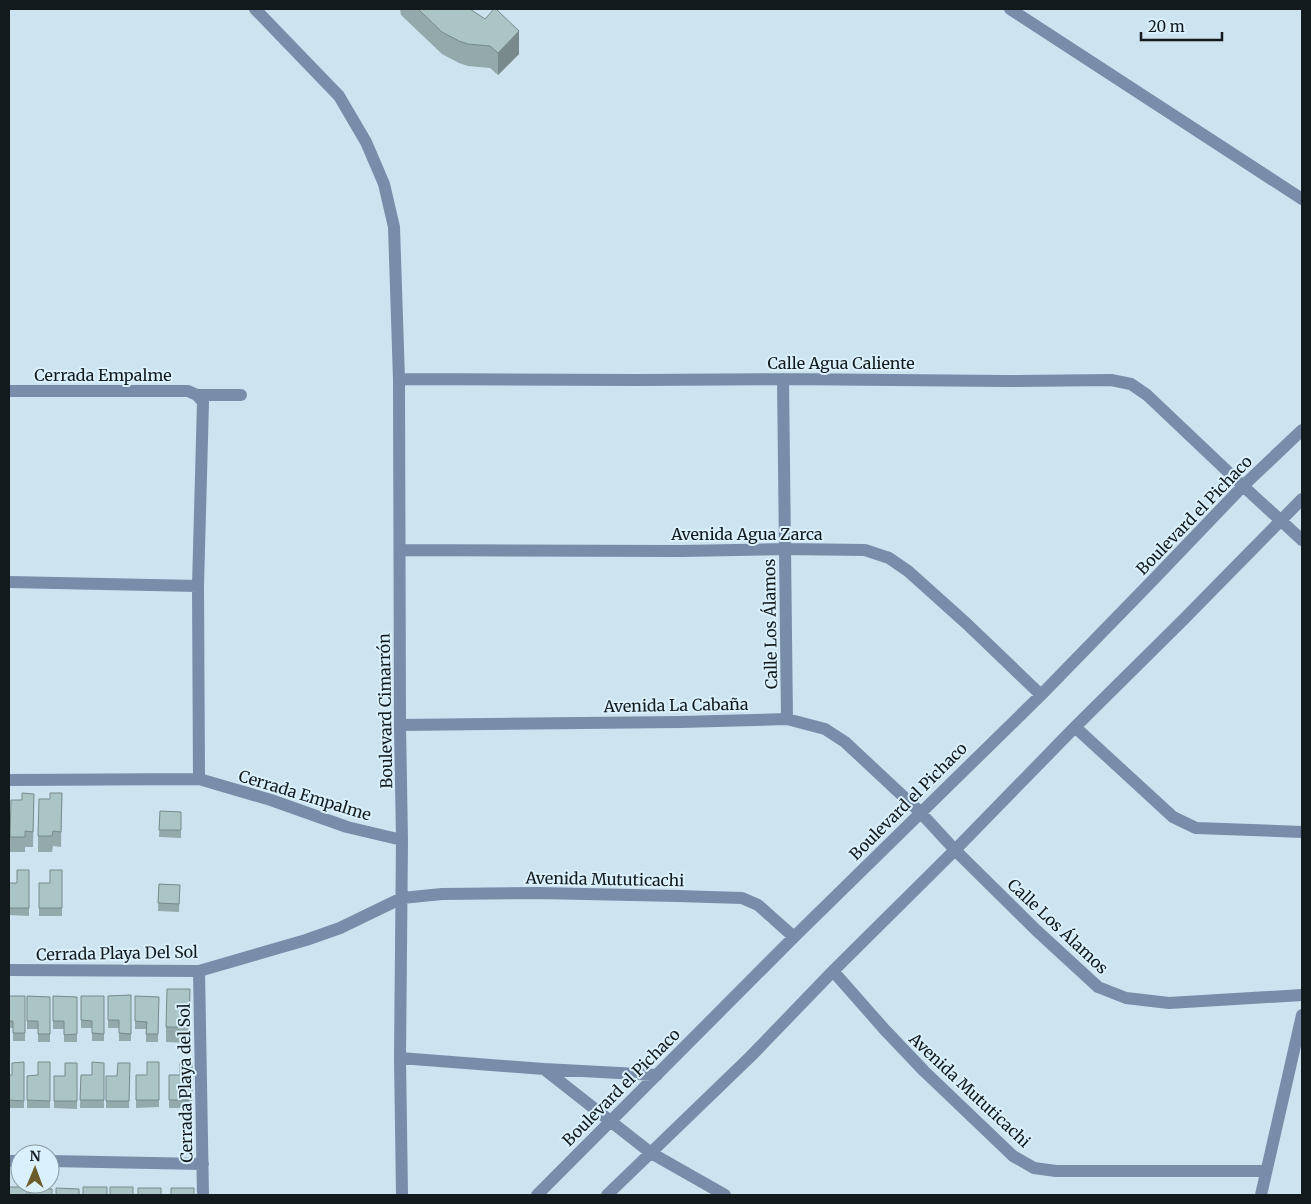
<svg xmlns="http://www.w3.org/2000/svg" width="1311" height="1204" font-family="Merriweather,serif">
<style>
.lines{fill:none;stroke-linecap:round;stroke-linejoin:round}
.minor{stroke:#798ca9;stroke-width:12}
.wall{fill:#93a9ab}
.shaded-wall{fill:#788a8b}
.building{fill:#abc5c7;stroke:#788a8b}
.labels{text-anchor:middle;stroke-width:4;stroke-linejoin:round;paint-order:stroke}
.street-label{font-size:16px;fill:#121a1e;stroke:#daf0fc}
</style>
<rect width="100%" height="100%" fill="#cde3ef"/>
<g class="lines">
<path class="minor" d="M255 9 339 96 366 142 384 184 394 227 399 379 400 725 402 840 400 1058 402 1195
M1010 9 1302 199
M399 379 636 380 783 379 1005 381 1111 380 1131 384 1147 395 1243 486 1302 540
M783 379 787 719
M9 391H188L197 395H241
M197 395 203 402 198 586 199 779
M400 550 681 551 785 549 865 550 889 558 908 571 967 624 1041 695
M9 582 198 586
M400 725 680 722 787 719 825 729 845 742 920 812 955 850 1036 930 1098 987 1126 998 1169 1003 1302 995
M1075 727 1173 817 1196 828 1302 832
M9 780 199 779 271 800 347 827 402 840
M9 970 199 971 306 940 340 928 402 898 442 894 539 893 678 896 742 898 758 905 794 937
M199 971 203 1195
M833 971 885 1030 924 1071 1013 1156 1034 1168 1056 1171H1265
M400 1058 544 1069 657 1075
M544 1069 651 1153 725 1195
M9 1161H20
M50 1161 203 1164
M537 1195 794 937 1041 695 1153 580 1243 486 1302 430
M607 1195 751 1056 833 971 955 850 1075 727 1183 620 1302 499
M1261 1195 1302 1015"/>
</g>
<path class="wall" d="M400 9H470L519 54 498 75 490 68 468 66 459 63 442 54 401 15Z
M62 793 61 847 53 846 52 852H38V836L50 799Z
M34 794 33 847H25V852H10V837L22 800Z
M160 811 181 812V838L159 837Z
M29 870V916L9 915V883H17Z
M62 870V916H39V883H50Z
M159 884 180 885 179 912 158 911Z
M190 989 189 1043 166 1042V1027Z
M131 995V1041H119V1028H108V996Z
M9 996H25V1041H13V1028H9Z
M27 996 50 997V1042H38V1029H27Z
M53 996 77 997V1042H64V1029H53Z
M81 996H104V1041H92V1028H81Z
M135 996 159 997 158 1042H146V1029H135Z
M24 1062V1108H9V1075H12Z
M50 1062V1108H27V1076L38 1075Z
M159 1062V1107L136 1108V1075H147Z
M192 1062V1108H169V1075H180Z
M77 1063V1109L54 1108V1076H65Z
M104 1063V1108H80L81 1075H92Z
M130 1063 129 1108H106V1076H117Z"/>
<path class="shaded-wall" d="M519 31V54L498 75V53Z"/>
<path class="building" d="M418 9H470L485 19 494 9H496L519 31 498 53 490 46 468 44 459 41 442 32Z
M22 793 34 794 33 832 25 831V837H10L11 800H22Z
M50 793H62L61 832 53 831 52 836H38L39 799H50Z
M160 811 181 812V830H159Z
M17 870H29V908H9V883H17Z
M50 870H62V908H39V883H50Z
M159 884 180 885 179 904 158 903Z
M167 989H190L189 1027H166Z
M131 995V1034L119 1033V1020H108V996Z
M9 996H25V1033H13V1021H9Z
M27 996 50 997V1034H38V1021H27Z
M53 996 77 997V1034L64 1035V1021H53Z
M81 996H104V1034L92 1033V1021L81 1020Z
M135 996 159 997 158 1034H146L147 1022 135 1021Z
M24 1062V1101L9 1100V1075H12V1063Z
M38 1062H50V1101L27 1100V1076L38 1075Z
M92 1062 104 1063V1100H80L81 1075H92Z
M147 1062H159V1100H136V1075H147Z
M180 1062H192V1100H169V1075H180Z
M65 1063H77V1101H54V1076H65Z
M118 1063H130L129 1101H106V1076H117Z
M9 1187H27V1195H9Z
M83 1187H107V1195H83Z
M110 1187H133V1195H110Z
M29 1188 52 1189V1195H29Z
M56 1188 79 1189V1195H56Z
M138 1188H161V1195H138Z
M171 1188H194V1195H171Z"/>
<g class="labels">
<g class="street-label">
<text x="841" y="369">Calle Agua Caliente</text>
<text x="103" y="381">Cerrada Empalme</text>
<text transform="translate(1194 515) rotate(-46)" y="6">Boulevard el Pichaco</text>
<text x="747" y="540">Avenida Agua Zarca</text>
<text transform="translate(770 624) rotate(-91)" y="6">Calle Los Álamos</text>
<text transform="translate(676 705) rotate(-1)" y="6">Avenida La Cabaña</text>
<text transform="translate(385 711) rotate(-91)" y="6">Boulevard Cimarrón</text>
<text transform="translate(305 795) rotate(17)" y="6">Cerrada Empalme</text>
<text transform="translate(908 801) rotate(-45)" y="6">Boulevard el Pichaco</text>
<text transform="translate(605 879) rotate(1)" y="6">Avenida Mututicachi</text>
<text transform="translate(1058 926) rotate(43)" y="6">Calle Los Álamos</text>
<text transform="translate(117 953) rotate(-1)" y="6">Cerrada Playa Del Sol</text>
<text transform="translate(185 1083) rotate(-91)" y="6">Cerrada Playa del Sol</text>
<text transform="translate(621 1087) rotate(-45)" y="6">Boulevard el Pichaco</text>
<text transform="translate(970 1090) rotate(43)" y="6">Avenida Mututicachi</text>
</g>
</g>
<rect width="1311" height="1204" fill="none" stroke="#121a1e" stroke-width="20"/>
<g transform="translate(35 1169) rotate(1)"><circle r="24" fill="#daf0fc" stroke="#8a9aa3"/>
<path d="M0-4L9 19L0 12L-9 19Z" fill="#6c5c29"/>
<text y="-8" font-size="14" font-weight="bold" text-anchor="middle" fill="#121a1e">N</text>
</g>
<path d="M1141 32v8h81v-8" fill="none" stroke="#121a1e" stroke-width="2.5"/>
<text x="1148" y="32" font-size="15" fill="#121a1e" stroke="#daf0fc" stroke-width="4" paint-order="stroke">20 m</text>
</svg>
